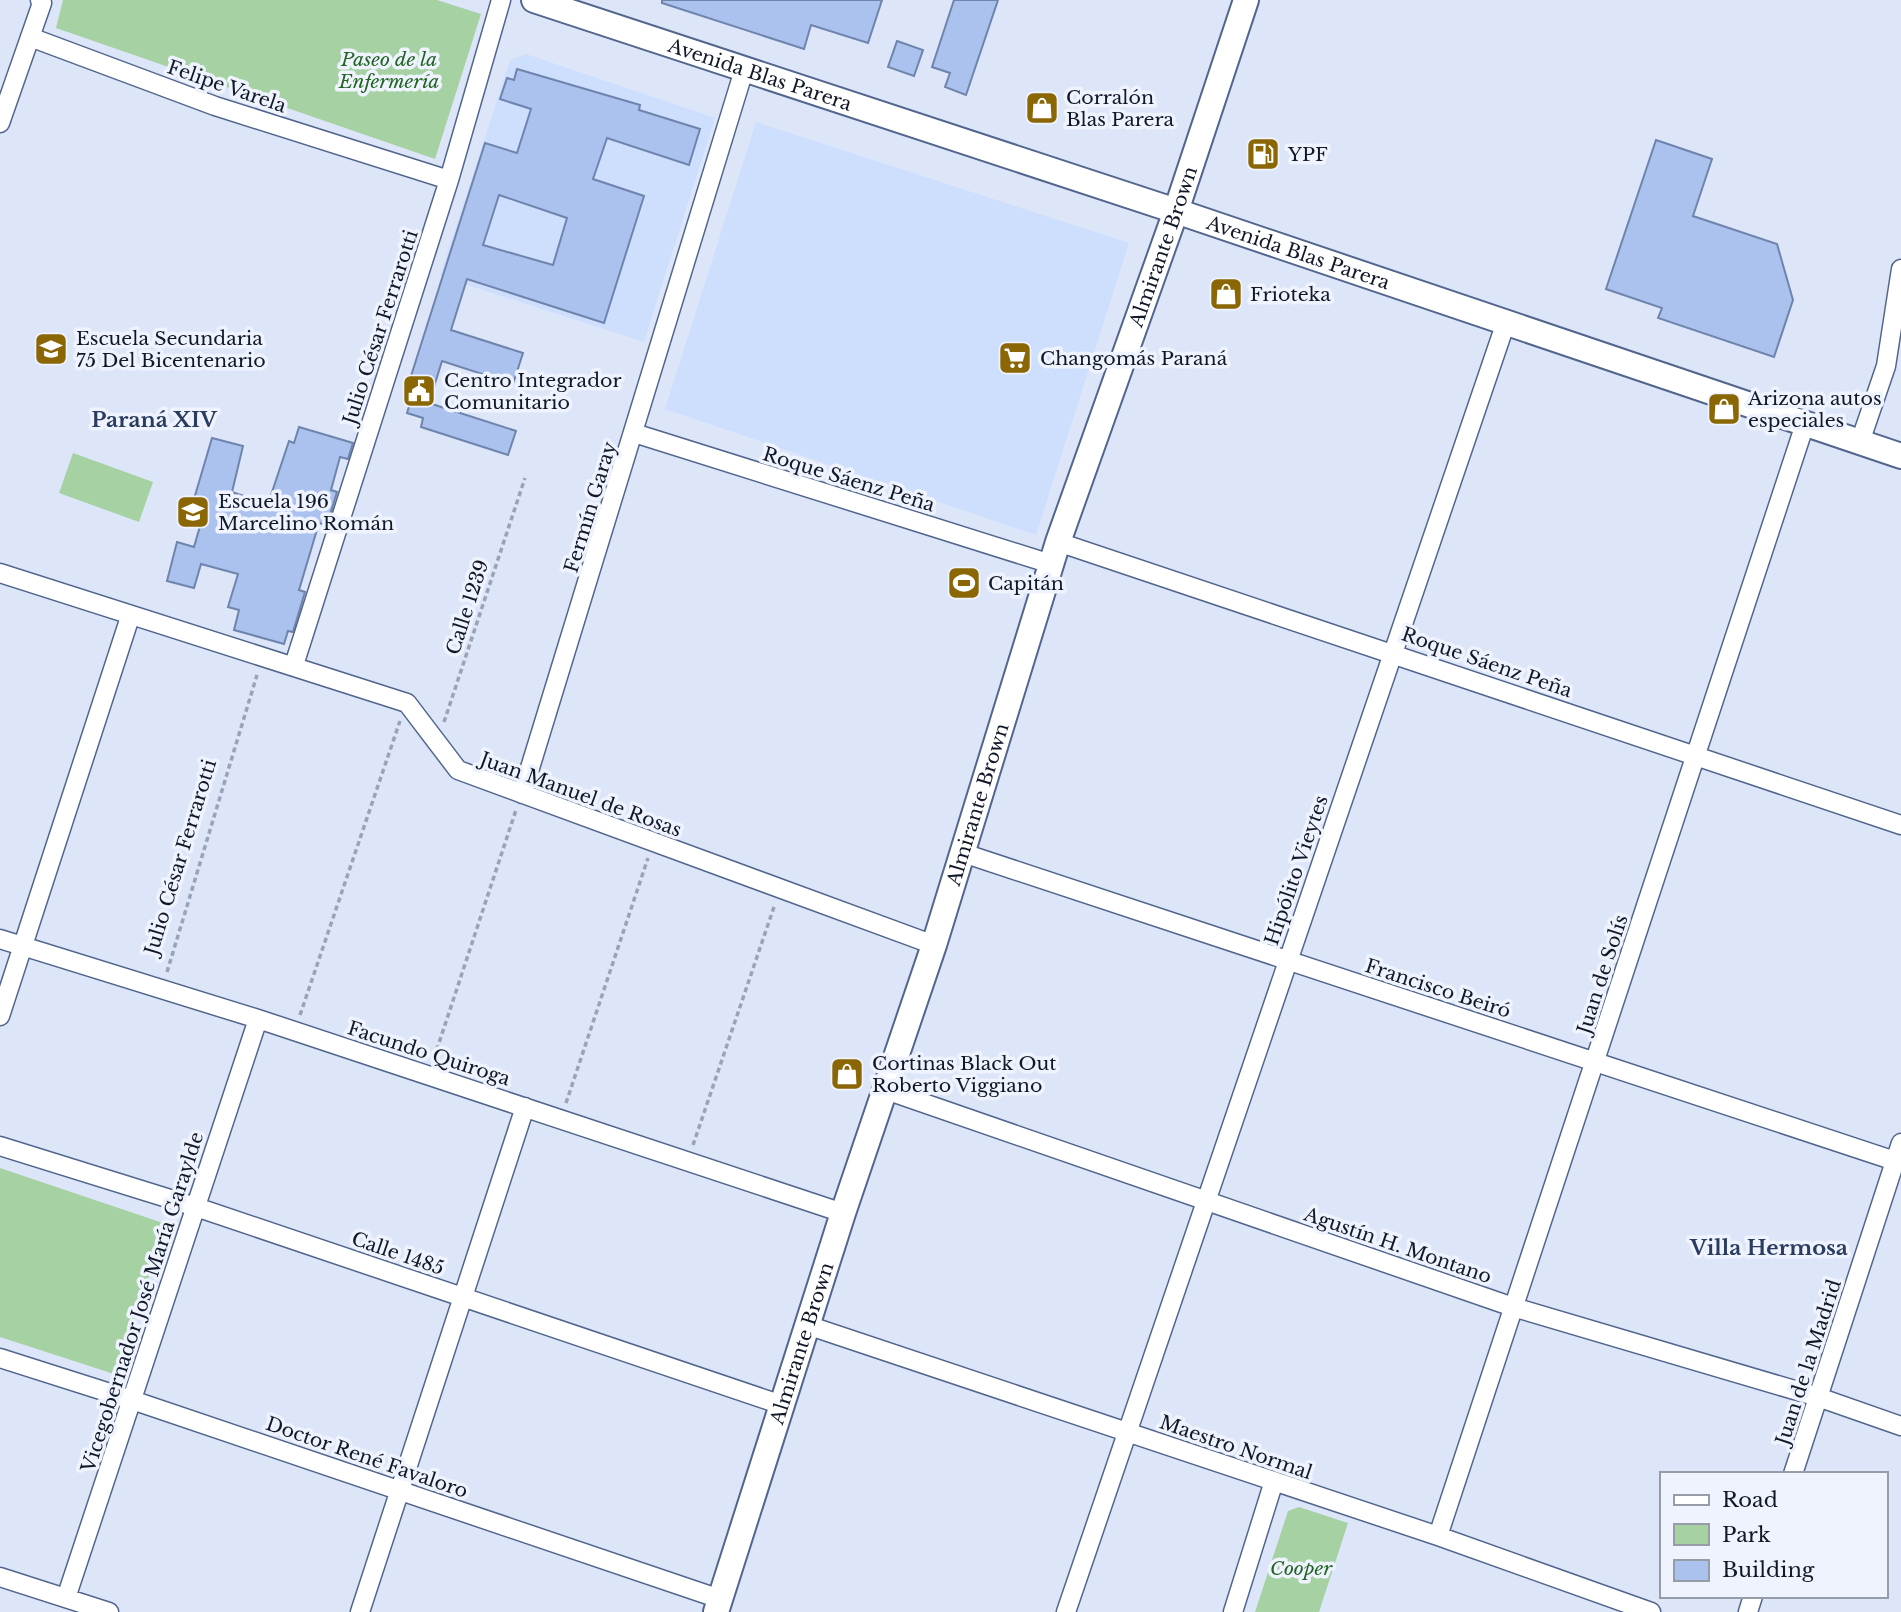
<svg xmlns="http://www.w3.org/2000/svg" width="1901" height="1612" font-family="'Libre Baskerville',serif">
<style>
.built{fill:#cedefd}
.green{fill:#a6d1a3}
.building{fill:#abc2ee;stroke:#6f84ad;stroke-width:2;fill-rule:evenodd}
.lines{fill:none;stroke-linecap:round;stroke-linejoin:round}
.street-casing{stroke:#52668d;stroke-width:21}
.secondary-casing{stroke:#52668d;stroke-width:28}
.path{stroke:#9aa3b5;stroke-width:3.5;stroke-dasharray:5 3.5;stroke-linecap:butt}
.street{stroke:#fff;stroke-width:18}
.secondary{stroke:#fff;stroke-width:24}
.labels{text-anchor:middle;stroke-width:7;stroke-linejoin:round;paint-order:stroke}
.park-label{font-size:19px;font-style:italic;fill:#216522;stroke:#eff3fd}
.street-label{font-size:19px;fill:#111929;stroke:#eff3fd}
.poi-label{font-size:19px;fill:#111929;stroke:#eff3fd;text-anchor:start}
.neighbourhood-label{font-size:21px;font-weight:bold;fill:#2a3c60;stroke:#eff3fd}
</style>
<rect width="100%" height="100%" fill="#dde6f9"/>
<path class="built" d="M526 54 715 118 644 342 440 276 510 60Z
M756 122 1129 243 1036 535 665 409Z"/>
<path class="green" d="M63 0H437L481 14 435 159 56 28Z
M73 453 153 482 139 522 59 493Z
M0 1168 166 1224 117 1375 0 1337Z
M1299 1507 1348 1523 1319 1612H1255L1288 1511Z"/>
<path class="building" d="M662 0H882L868 43 811 25 804 49 662 3Z
M954 0H998L966 95 945 87 950 73 932 67Z
M897 41 923 50 914 76 888 67Z
M517 69 640 105 639 110 700 129 689 165 607 138 593 179 644 196 604 323 467 279 451 330 523 353 513 384 442 361 429 403 516 431 508 455 421 427 423 418 407 413 411 400 404 398 485 143 517 153 531 109 500 99 507 78 514 80ZM499 195 567 218 553 265 483 245Z
M1656 140 1712 159 1693 216 1777 244 1793 300 1774 357 1658 318 1662 308 1606 289Z
M299 427 353 443 348 459 340 457 331 490 337 492 327 525 319 523 299 590 305 592 293 632 288 631 284 644 234 630 239 610 228 607 238 574 201 564 194 588 167 581 177 542 194 547 207 502 194 499 212 438 243 446 232 492 268 504 289 441 294 443Z"/>
<g class="lines">
<defs>
<path id="street" d="M30 37 215 106 449 180
M0 123 42 3 40 0
M634 433 1051 564
M1860 442 1886 366 1901 269
M1058 542 1901 825
M0 573 407 703 458 770 934 945
M294 665 449 180 501 0
M522 794 744 70
M963 853 1901 1163
M0 939 258 1019 843 1213
M0 1016 130 617
M886 1090 1513 1307 1818 1397 1901 1426
M0 1146 196 1207 782 1405
M807 1325 1438 1536 1651 1612
M0 1358 132 1400 720 1599
M1793 1474 1901 1143
M1438 1536 1805 424
M0 1577 109 1612
M66 1598 258 1019
M360 1612 525 1107
M1066 1612 1506 322
M1233 1612 1274 1481
M1748 1612 1753 1596"/>
<g id="secondary">
<path id="s1" d="M534 0 1176 211 1901 456"/>
<path id="s2" d="M716 1612 843 1213 934 945 1058 542 1176 211 1246 0"/>
</g>
</defs>
<use href="#street" class="street-casing"/>
<use href="#secondary" class="secondary-casing"/>
<path class="path" d="M444 722 525 478
M167 972 257 675
M300 1015 400 721
M434 1058 516 810
M566 1103 648 858
M693 1145 775 904"/>
<use href="#street" class="street"/>
<use href="#secondary" class="secondary"/>
</g>
<defs>
<symbol id="shop-square" viewBox="-11 -11 22 22"><rect x="-9" y="-9" width="18" height="18" rx="4" fill="#8a6605" stroke="#eff3fd"/><path d="M-5-2.5h2.3a2.7 3.5 0 0 1 5.4 0H5L5.5 6h-11ZM-1.5-2.5h3a1.5 2.3 0 0 0-3 0Z" fill="#fff"/></symbol>
<symbol id="fuel-square" viewBox="-11 -11 22 22"><rect x="-9" y="-9" width="18" height="18" rx="4" fill="#8a6605" stroke="#eff3fd"/><path d="M-5.5-6h7V0h2V4h1.3V-2.5L3-4.5l.8-.8L6-3V5H2.5V1h-1V6h-7ZM-4.2-4.7v3.2H.2V-4.7Z" fill="#fff"/></symbol>
<symbol id="school-square" viewBox="-11 -11 22 22"><rect x="-9" y="-9" width="18" height="18" rx="4" fill="#8a6605" stroke="#eff3fd"/><path d="M0-5L7-2L0 1L-7-2ZM-4 1L0 2.5L4 1V4Q0 6-4 4Z" fill="#fff"/></symbol>
<symbol id="supermarket-square" viewBox="-11 -11 22 22"><rect x="-9" y="-9" width="18" height="18" rx="4" fill="#8a6605" stroke="#eff3fd"/><path d="M-6-5.5h2.5l.6 2H6L4.5 2H-2.5L-4.4-4H-6ZM-1.5 3.2a1.3 1.3 0 1 0 .1 0ZM3 3.2a1.3 1.3 0 1 0 .1 0Z" fill="#fff"/></symbol>
<symbol id="civic-square" viewBox="-11 -11 22 22"><rect x="-9" y="-9" width="18" height="18" rx="4" fill="#8a6605" stroke="#eff3fd"/><path d="M-.6-6.5H3V-4.5H.6V-3L4-1V1h2V6H-6V1h2V-1L-.6-3ZM-1.2 2.5V6h2.4V2.5Z" fill="#fff"/></symbol>
<symbol id="stadium-square" viewBox="-11 -11 22 22"><rect x="-9" y="-9" width="18" height="18" rx="4" fill="#8a6605" stroke="#eff3fd"/><path d="M0-5a6.5 5 0 1 0 0 10a6.5 5 0 1 0 0-10ZM-3.5-1.8h7v3.6h-7Z" fill="#fff"/></symbol>
</defs>
<g fill-rule="evenodd">
<use href="#shop-square" x="1023" y="89" width="38" height="38"/>
<use href="#fuel-square" x="1244" y="135" width="38" height="38"/>
<use href="#shop-square" x="1207" y="275" width="38" height="38"/>
<use href="#school-square" x="32" y="330" width="38" height="38"/>
<use href="#supermarket-square" x="996" y="339" width="38" height="38"/>
<use href="#civic-square" x="400" y="372" width="38" height="38"/>
<use href="#shop-square" x="1705" y="390" width="38" height="38"/>
<use href="#school-square" x="174" y="493" width="38" height="38"/>
<use href="#stadium-square" x="945" y="564" width="38" height="38"/>
<use href="#shop-square" x="828" y="1055" width="38" height="38"/>
</g>
<g class="labels">
<g class="park-label">
<text x="389" y="66">Paseo de la<tspan x="389" dy="22">Enfermería</tspan></text>
<text x="1301" y="1575">Cooper</text>
</g>
<g class="street-label">
<text dy="7" stroke="none"><textPath href="#s1" startOffset="238">Avenida Blas Parera</textPath></text>
<text transform="translate(227 86) rotate(19)" y="7">Felipe Varela</text>
<text dy="7" stroke="none"><textPath href="#s2" startOffset="1437">Almirante Brown</textPath></text>
<text dy="7" stroke="none"><textPath href="#s1" startOffset="805">Avenida Blas Parera</textPath></text>
<text transform="translate(380 327) rotate(-72)" y="7">Julio César Ferrarotti</text>
<text transform="translate(849 479) rotate(17)" y="7">Roque Sáenz Peña</text>
<text transform="translate(590 507) rotate(-73)" y="7">Fermín Garay</text>
<text transform="translate(467 607) rotate(-72)" y="7">Calle 1239</text>
<text transform="translate(1487 662) rotate(19)" y="7">Roque Sáenz Peña</text>
<text transform="translate(581 794) rotate(20)" y="7">Juan Manuel de Rosas</text>
<text dy="7" stroke="none"><textPath href="#s2" startOffset="849">Almirante Brown</textPath></text>
<text transform="translate(180 857) rotate(-73)" y="7">Julio César Ferrarotti</text>
<text transform="translate(1296 870) rotate(-71)" y="7">Hipólito Vieytes</text>
<text transform="translate(1602 974) rotate(-72)" y="7">Juan de Solís</text>
<text transform="translate(1438 988) rotate(18)" y="7">Francisco Beiró</text>
<text transform="translate(429 1053) rotate(18)" y="7">Facundo Quiroga</text>
<text transform="translate(1398 1245) rotate(19)" y="7">Agustín H. Montano</text>
<text transform="translate(398 1253) rotate(19)" y="7">Calle 1485</text>
<text transform="translate(142 1302) rotate(-72)" y="7">Vicegobernador José María Garaylde</text>
<text dy="7" stroke="none"><textPath href="#s2" startOffset="282">Almirante Brown</textPath></text>
<text transform="translate(1808 1362) rotate(-72)" y="7">Juan de la Madrid</text>
<text transform="translate(1236 1447) rotate(19)" y="7">Maestro Normal</text>
<text transform="translate(367 1457) rotate(19)" y="7">Doctor René Favaloro</text>
</g>
<g class="poi-label">
<text x="1066" y="104">Corralón<tspan x="1066" dy="22">Blas Parera</tspan></text>
<text x="1288" y="161">YPF</text>
<text x="1250" y="301">Frioteka</text>
<text x="76" y="345">Escuela Secundaria<tspan x="76" dy="22">75 Del Bicentenario</tspan></text>
<text x="1040" y="365">Changomás Paraná</text>
<text x="444" y="387">Centro Integrador<tspan x="444" dy="22">Comunitario</tspan></text>
<text x="1748" y="405">Arizona autos<tspan x="1748" dy="22">especiales</tspan></text>
<text x="218" y="508">Escuela 196<tspan x="218" dy="22">Marcelino Román</tspan></text>
<text x="988" y="590">Capitán</text>
<text x="872" y="1070">Cortinas Black Out<tspan x="872" dy="22">Roberto Viggiano</tspan></text>
</g>
<g class="neighbourhood-label">
<text x="154" y="427">Paraná XIV</text>
<text x="1769" y="1255">Villa Hermosa</text>
</g>
</g>
<rect x="1660" y="1472" width="228" height="126" fill="#eff3fd" stroke="#969ca8" stroke-width="2"/>
<rect x="1674" y="1495" width="35" height="10" fill="#ffffff" stroke="#969ca8" stroke-width="2"/>
<text x="1722" y="1507" font-size="21" fill="#111929">Road</text>
<rect x="1674" y="1524" width="35" height="21" fill="#a6d1a3" stroke="#969ca8" stroke-width="2"/>
<text x="1722" y="1542" font-size="21" fill="#111929">Park</text>
<rect x="1674" y="1560" width="35" height="21" fill="#abc2ee" stroke="#969ca8" stroke-width="2"/>
<text x="1722" y="1577" font-size="21" fill="#111929">Building</text>
</svg>
